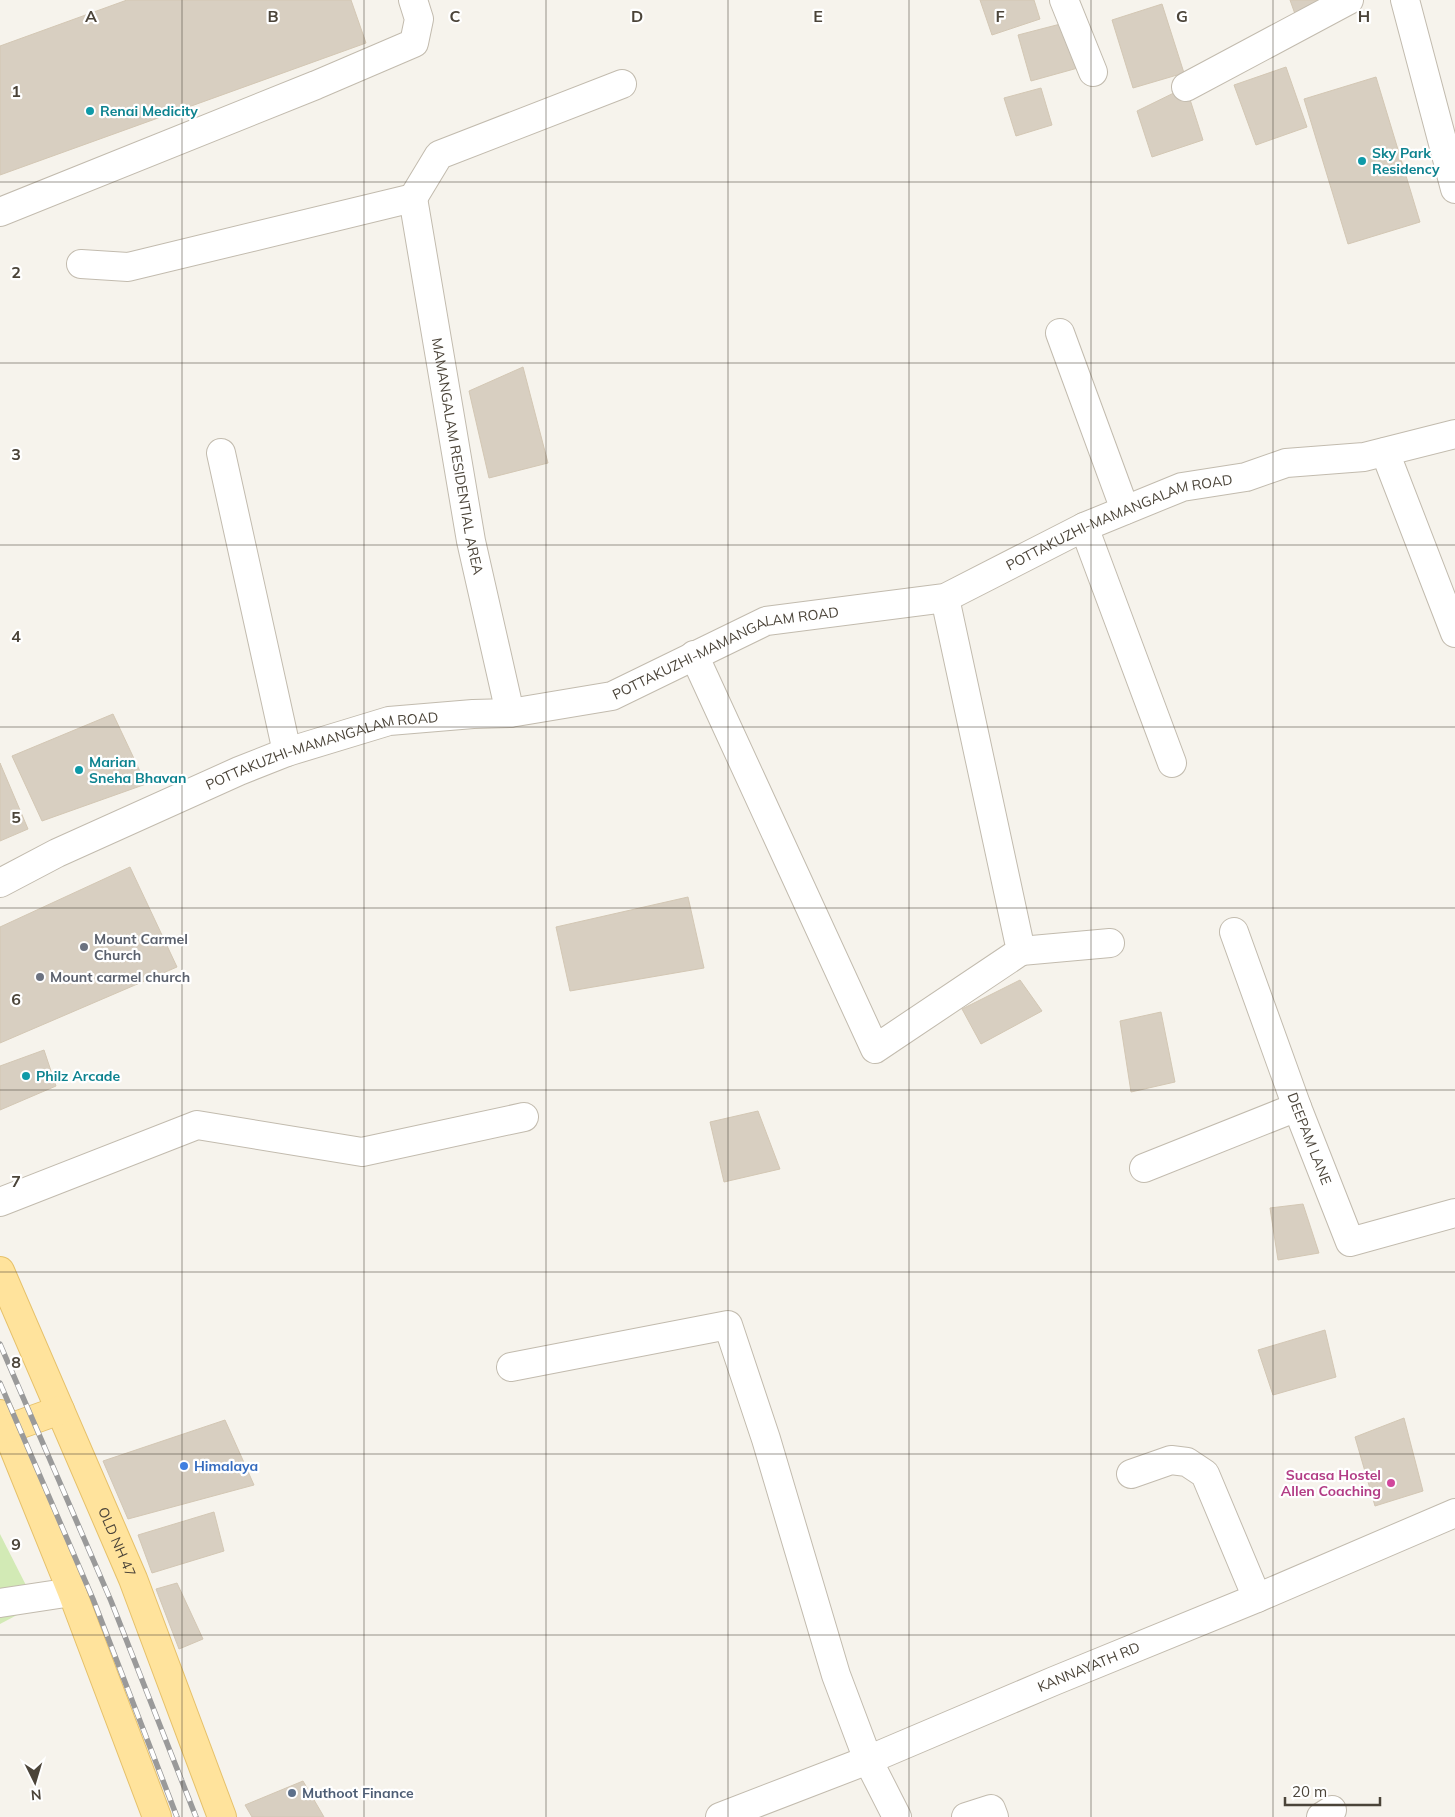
<svg xmlns="http://www.w3.org/2000/svg" width="1455" height="1817" font-family="Mulish,sans-serif">
<style>
.green{fill:#d2eab5}
.building{fill:#d8cfc1;stroke:#d3c7b4}
.lines{fill:none;stroke-linecap:round;stroke-linejoin:round}
.minor-casing{stroke:#c2bbae;stroke-width:30}
.major-casing{stroke:#e6c16a;stroke-width:30}
.minor{stroke:#fff;stroke-width:28}
.major{stroke:#ffe39c;stroke-width:28}
.rail-casing{stroke:#9a9a9a;stroke-width:5.5}
.rail{stroke:#fff;stroke-width:4;stroke-dasharray:11;stroke-linecap:butt}
.grid{fill:none;stroke:#4b4439;stroke-width:1;stroke-opacity:0.55}
.culture-dot{fill:#0f9aa8;stroke:#fff;stroke-width:2}
.worship-dot{fill:#6b7280;stroke:#fff;stroke-width:2}
.shop-dot{fill:#3f7fe0;stroke:#fff;stroke-width:2}
.hotel-dot{fill:#d1479c;stroke:#fff;stroke-width:2}
.service-dot{fill:#5c6f8a;stroke:#fff;stroke-width:2}
.labels{text-anchor:middle;stroke-width:4.5;stroke-linejoin:round;paint-order:stroke}
.culture-label{font-size:14px;font-weight:bold;fill:#0d838f;stroke:#fff;text-anchor:start}
.street-label{font-size:14px;fill:#4b4439;stroke:#fff}
.worship-label{font-size:14px;font-weight:bold;fill:#5b616d;stroke:#fff;text-anchor:start}
.shop-label{font-size:14px;font-weight:bold;fill:#366cbe;stroke:#fff;text-anchor:start}
.hotel-label{font-size:14px;font-weight:bold;fill:#b23c85;stroke:#fff;text-anchor:end}
.service-label{font-size:14px;font-weight:bold;fill:#4e5e75;stroke:#fff;text-anchor:start}
.grid-label{font-size:16px;text-anchor:middle;font-weight:bold;fill:#4b4439;stroke:#fff;stroke-width:4.5;stroke-linejoin:round;paint-order:stroke}
</style>
<rect width="100%" height="100%" fill="#f6f3ec"/>
<path class="green" d="M0 1534 36 1605 0 1624Z"/>
<path class="building" d="M127 0H351L366 43 0 175V46Z
M980 0H1034L1040 19 992 35Z
M1290 0H1329L1295 14Z
M1162 4 1184 73 1133 88 1112 20Z
M1072 21 1085 66 1031 81 1018 35Z
M1286 67 1307 127 1256 145 1234 85Z
M1376 77 1420 222 1348 244 1304 99Z
M1186 87 1203 140 1152 157 1137 111Z
M1041 88 1052 125 1016 136 1004 98Z
M523 367 548 463 489 478 469 391Z
M113 714 146 784 42 821 12 756Z
M0 763 28 829 0 841Z
M130 867 177 967 0 1043V927Z
M688 897 704 968 570 991 556 927Z
M1020 980 1042 1011 981 1044 962 1009Z
M1161 1012 1175 1082 1131 1092 1120 1021Z
M44 1050 56 1086 0 1110V1066Z
M758 1111 780 1169 724 1182 710 1122Z
M1303 1204 1319 1253 1278 1260 1270 1208Z
M1325 1330 1336 1377 1273 1395 1258 1350Z
M1404 1418 1423 1491 1375 1506 1355 1437Z
M225 1420 254 1485 128 1519 103 1461Z
M214 1512 224 1551 152 1573 138 1535Z
M177 1583 203 1639 179 1649 156 1589Z
M303 1781 324 1817H252L245 1805Z"/>
<g class="lines">
<defs>
<g id="minor">
<path d="M1064 0 1093 72"/>
<path d="M1405 0 1455 189"/>
<path d="M1186 87 1349 0"/>
<path id="s1" d="M413 198 471 541 510 713"/>
<path d="M0 212 316 85 414 43 419 19 413 0"/>
<path d="M81 264 128 267 413 198 439 155 622 84"/>
<path d="M1060 333 1125 510"/>
<path d="M1385 452 1455 633"/>
<path d="M221 453 287 752"/>
<path d="M1084 527 1172 763"/>
<path d="M694 655 875 1049 1021 951 945 598"/>
<path id="s2" d="M0 883 57 853 239 771 287 752 389 721 473 714 510 713 612 696 766 621 945 598 1084 527 1182 487 1246 477 1286 463 1364 457 1455 434"/>
<path id="s3" d="M1234 932 1297 1107 1350 1242 1455 1213"/>
<path d="M1021 951 1110 943"/>
<path d="M1144 1168 1297 1107"/>
<path d="M0 1202 197 1125 362 1152 524 1117"/>
<path d="M511 1367 728 1325 766 1439 836 1675 868 1760 897 1817"/>
<path d="M1131 1474 1171 1460 1187 1462 1205 1474 1257 1598"/>
<path d="M0 1603 72 1592"/>
<path id="s4" d="M720 1817 868 1760 1054 1681 1257 1598 1455 1513"/>
<path d="M966 1817 991 1809 994 1817"/>
<path d="M1321 1817 1332 1810"/>
</g>
<g id="major">
<path id="s5" d="M0 1271 133 1579 222 1817"/>
<path d="M0 1414 72 1592 157 1817"/>
<path d="M7 1429 60 1410"/>
</g>
</defs>
<use href="#minor" class="minor-casing"/>
<use href="#major" class="major-casing"/>
<use href="#minor" class="minor"/>
<use href="#major" class="major"/>
<defs>
<path id="rail" d="M0 1344 111 1601 196 1817
M0 1383 93 1599 177 1817"/>
</defs>
<use href="#rail" class="rail-casing"/>
<use href="#rail" class="rail"/>
</g>
<path class="grid" d="M182 0V1817M364 0V1817M546 0V1817M728 0V1817M909 0V1817M1091 0V1817M1273 0V1817M0 182H1455M0 363H1455M0 545H1455M0 727H1455M0 908H1455M0 1090H1455M0 1272H1455M0 1454H1455M0 1635H1455"/>
<g class="culture-dot">
<circle cx="90" cy="111" r="5"/>
<circle cx="1362" cy="161" r="5"/>
<circle cx="79" cy="770" r="5"/>
<circle cx="26" cy="1076" r="5"/>
</g>
<g class="worship-dot">
<circle cx="84" cy="947" r="5"/>
<circle cx="40" cy="977" r="5"/>
</g>
<circle class="shop-dot" cx="184" cy="1466" r="5"/>
<circle class="hotel-dot" cx="1391" cy="1483" r="5"/>
<circle class="service-dot" cx="292" cy="1793" r="5"/>
<g class="labels">
<g class="culture-label">
<text x="100" y="116">Renai Medicity</text>
<text x="1372" y="158">Sky Park<tspan x="1372" dy="16">Residency</tspan></text>
<text x="89" y="767">Marian<tspan x="89" dy="16">Sneha Bhavan</tspan></text>
<text x="36" y="1081">Philz Arcade</text>
</g>
<g class="street-label">
<text dy="5" stroke="none"><textPath href="#s1" startOffset="262">MAMANGALAM RESIDENTIAL AREA</textPath></text>
<text dy="5" stroke="none"><textPath href="#s2" startOffset="1190">POTTAKUZHI-MAMANGALAM ROAD</textPath></text>
<text dy="5" stroke="none"><textPath href="#s2" startOffset="770">POTTAKUZHI-MAMANGALAM ROAD</textPath></text>
<text dy="5" stroke="none"><textPath href="#s2" startOffset="350">POTTAKUZHI-MAMANGALAM ROAD</textPath></text>
<text dy="5" stroke="none"><textPath href="#s3" startOffset="220">DEEPAM LANE</textPath></text>
<text dy="5" stroke="none"><textPath href="#s5" startOffset="295">OLD NH 47</textPath></text>
<text dy="5" stroke="none"><textPath href="#s4" startOffset="398">KANNAYATH RD</textPath></text>
</g>
<g class="worship-label">
<text x="94" y="944">Mount Carmel<tspan x="94" dy="16">Church</tspan></text>
<text x="50" y="982">Mount carmel church</text>
</g>
<g class="shop-label">
<text x="194" y="1471">Himalaya</text>
</g>
<g class="hotel-label">
<text x="1381" y="1480">Sucasa Hostel<tspan x="1381" dy="16">Allen Coaching</tspan></text>
</g>
<g class="service-label">
<text x="302" y="1798">Muthoot Finance</text>
</g>
</g>
<g class="grid-label">
<text x="91" y="22">A</text>
<text x="273" y="22">B</text>
<text x="455" y="22">C</text>
<text x="637" y="22">D</text>
<text x="818" y="22">E</text>
<text x="1000" y="22">F</text>
<text x="1182" y="22">G</text>
<text x="1364" y="22">H</text>
<text x="16" y="97">1</text>
<text x="16" y="278">2</text>
<text x="16" y="460">3</text>
<text x="16" y="642">4</text>
<text x="16" y="823">5</text>
<text x="16" y="1005">6</text>
<text x="16" y="1187">7</text>
<text x="16" y="1368">8</text>
<text x="16" y="1550">9</text>
</g>
<g transform="translate(35 1782) rotate(175)" stroke="#ffffff" stroke-width="4" paint-order="stroke">
<path d="M0-4L9 19L0 12L-9 19Z" fill="#4b4439"/>
<text y="-8" font-size="14" font-weight="bold" text-anchor="middle" fill="#4b4439">N</text>
</g>
<path d="M1285 1797v8h95v-8" fill="none" stroke="#4b4439" stroke-width="2.5"/>
<text x="1292" y="1797" font-size="15" fill="#4b4439" stroke="#ffffff" stroke-width="4" paint-order="stroke">20 m</text>
</svg>
